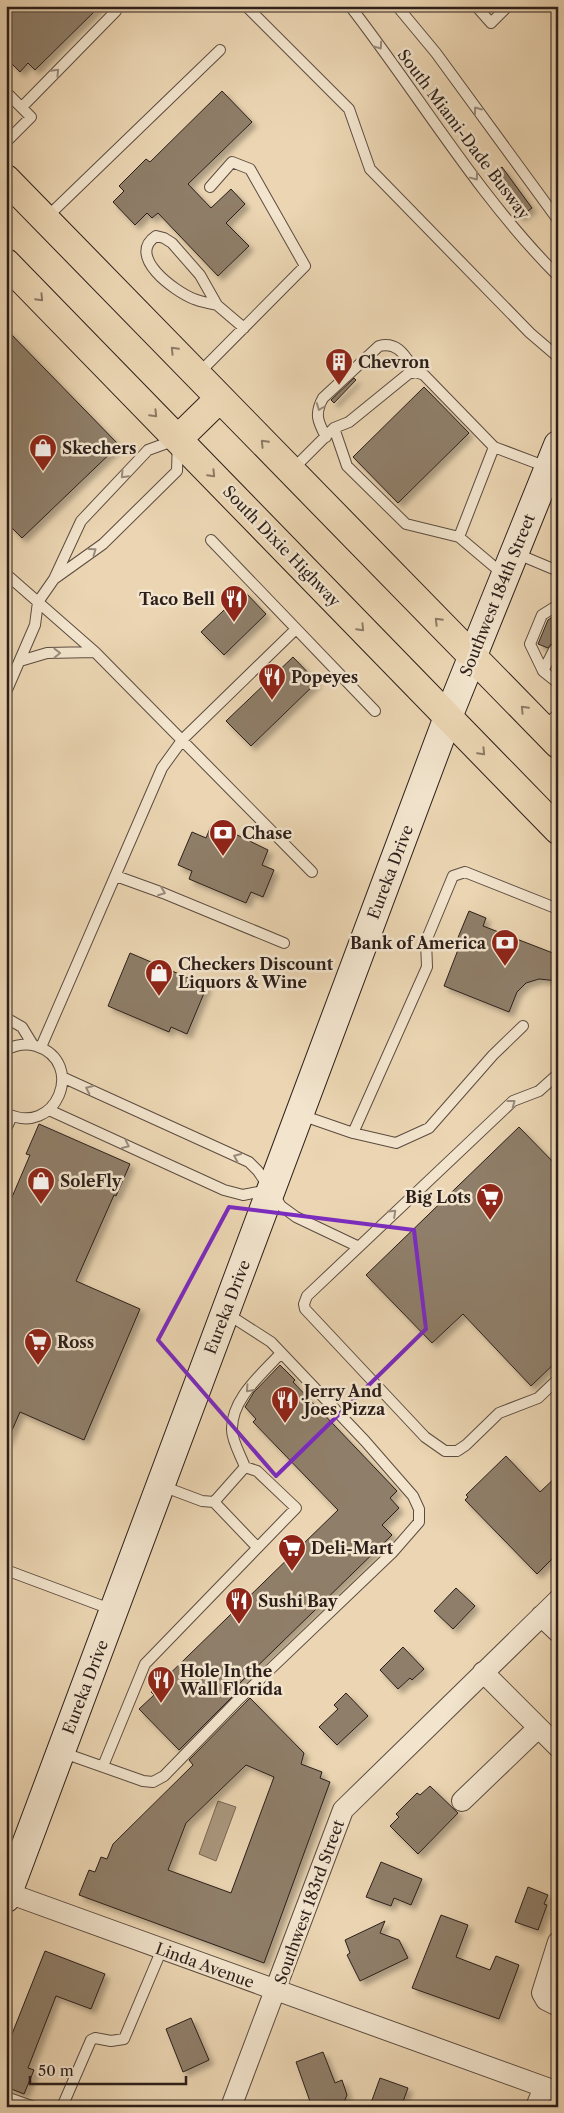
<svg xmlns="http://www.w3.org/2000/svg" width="564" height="2113" font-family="'Libre Caslon Text',serif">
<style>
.water{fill:#aa977e;stroke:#786756}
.building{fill:#8f7e69;stroke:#2c1f1a;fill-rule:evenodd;filter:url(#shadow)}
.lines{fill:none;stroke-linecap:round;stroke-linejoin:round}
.lane-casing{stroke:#5c4c40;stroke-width:12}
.street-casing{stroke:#5c4c40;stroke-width:22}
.secondary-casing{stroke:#2c1f1a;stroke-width:30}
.highway-casing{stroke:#2c1f1a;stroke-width:30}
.lane{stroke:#f2e4cd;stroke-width:10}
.street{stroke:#f2e4cd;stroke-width:20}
.secondary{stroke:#f2e4cd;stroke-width:28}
.highway{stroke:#ebd5b2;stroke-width:28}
.oneway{stroke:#998b7c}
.oneway2{stroke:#8c7a66}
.marked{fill:none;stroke:#7b2cbf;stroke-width:4;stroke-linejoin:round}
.labels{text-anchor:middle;stroke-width:5;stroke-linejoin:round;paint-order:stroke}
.street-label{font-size:16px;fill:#2c1f1a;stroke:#f2e4cd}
.poi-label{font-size:16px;font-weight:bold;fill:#2c1f1a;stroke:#f2e4cd;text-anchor:start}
</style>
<defs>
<filter id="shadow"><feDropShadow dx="4.5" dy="4.5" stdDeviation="2.5" flood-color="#0004"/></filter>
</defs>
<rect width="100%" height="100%" fill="#ebd5b2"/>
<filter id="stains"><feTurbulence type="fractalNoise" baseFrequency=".004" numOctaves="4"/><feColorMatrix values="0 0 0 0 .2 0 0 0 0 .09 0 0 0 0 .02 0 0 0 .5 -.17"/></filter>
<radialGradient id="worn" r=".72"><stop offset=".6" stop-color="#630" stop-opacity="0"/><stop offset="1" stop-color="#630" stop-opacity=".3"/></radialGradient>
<path class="water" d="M218 1801 236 1807 216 1861 199 1854Z"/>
<path class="building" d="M6 6H100L35 70 28 63 20 72 6 58Z
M222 91 252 122 188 184 211 208 231 189 245 204 226 223 249 246 218 276 158 213 152 218 147 213 135 225 113 202 124 191 119 186 146 159 150 162Z
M502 167 532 208 520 217 490 176Z
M6 329 119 445 22 538 6 522Z
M354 378 356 380 334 403 331 400Z
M424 387 469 433 398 503 353 457Z
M244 591 266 614 224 655 201 632Z
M558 613V644H551L548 648 538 644 548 620Z
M293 657 317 682 251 746 226 721Z
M211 826 231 834V832L268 850 262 865 274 870 263 897 251 892 246 903 189 879 192 871 178 865 192 832 206 838Z
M469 911 486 918 483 926 558 955V981L539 979 526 983 517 992 509 1012 444 986 461 942 457 940Z
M130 953 207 986 187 1034 171 1027 169 1032 108 1006Z
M39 1124 130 1164 116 1196 114 1195 76 1281 140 1309 84 1440 20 1412 6 1444V1211L30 1155 26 1154Z
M519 1127 558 1167V1360L531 1386 463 1314 432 1343 366 1275Z
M280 1365 295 1380 293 1382 397 1491 390 1498 399 1508 382 1525 392 1535 238 1685 241 1688 179 1750 139 1709 154 1695 151 1692 338 1510 253 1422 256 1419 245 1407 254 1392Z
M506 1456 540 1492 558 1475V1553L537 1574 465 1500 468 1497 466 1495Z
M456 1588 475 1606 453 1629 434 1611Z
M403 1647 424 1669 412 1680 410 1678 398 1689 380 1670Z
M346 1693 368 1716 337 1745 319 1727 338 1709 334 1705Z
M250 1698 304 1753 301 1764 322 1772 320 1778 330 1782 264 1963 79 1895 89 1870 95 1872 101 1857 107 1859 113 1844 193 1765 189 1760ZM246 1765 274 1777 231 1893 168 1870 186 1823Z
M430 1786 458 1813 418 1854 390 1826 399 1817 396 1814 417 1793 420 1795Z
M381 1862 422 1879 411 1905 394 1898 391 1906 366 1897Z
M528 1887 548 1895 544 1904 547 1905 538 1930 515 1922Z
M441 1915 468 1925 456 1957 490 1970 496 1956 519 1965 499 2019 412 1988Z
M385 1921 380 1933 399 1940 408 1958 360 1981 347 1955 350 1953 345 1940Z
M45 1951 105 1974 91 2009 56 1996 28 2068 34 2070 24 2094 6 2087V2049Z
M191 2018 209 2060 183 2072 166 2029Z
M323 2052 335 2083 342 2080 347 2095 342 2107H312L296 2062Z
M380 2078 408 2088 401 2107H380L371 2103Z"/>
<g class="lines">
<defs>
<path id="lane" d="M350 6C419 95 478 196 558 276
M397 6 436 53 558 220
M476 6 491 23 508 6
M247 7 349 109 370 169 530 333 558 357
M6 92 31 117 6 142
M22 107 116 11
M46 218 220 50
M217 305C210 303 201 302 194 299 174 291 126 256 156 236L164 238 172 243 200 275 217 305 244 328
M198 374 305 266 250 169 232 162 210 187
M334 428 347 466 406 524 459 537 504 575
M326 437C318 422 314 414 323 398L379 346C399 341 406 358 416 372
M292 470 334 428 349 422 408 374 416 372 424 375 494 447
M459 537 494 447 547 467
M211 540 375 711
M515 553 558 571
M6 574 95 652 312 872
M554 650 543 671 558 683
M20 661 47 653 95 652
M543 671 530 644 542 615 558 605
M6 692 35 625 38 602 54 579 81 521 148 450 178 439 177 471 103 544 54 579
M543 728 558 714
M116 876 163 893 284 943
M6 1018 22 1027 33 1045
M41 1047 162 768 183 739 296 629
M6 1050C15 1045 26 1043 36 1046 87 1062 56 1139 6 1113
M558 1074 539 1091 513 1101 307 1296 304 1304 305 1309 425 1437 445 1451H457L466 1445 499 1413 538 1398 558 1379
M62 1077 249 1162 258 1171 281 1206 296 1217 357 1246
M49 1110 224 1190 243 1195 268 1190
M301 1115 353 1133 427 967 426 941 453 876 465 872 558 909
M6 1129 12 1116
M353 1133 396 1143 429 1128 493 1055 523 1026
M245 1467C241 1456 232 1441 232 1430 231 1399 262 1374 281 1353
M214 1502 257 1547
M6 1570 113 1610
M61 1752 143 1781 153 1782 164 1776 237 1701 392 1553 419 1522V1509L413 1496 365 1441 271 1342 226 1313
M103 1766 145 1664 296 1508 257 1471 245 1467 214 1502 202 1501 162 1486
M6 2097 34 2107
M62 2107 91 2040 95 2038 111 2041 124 2039 162 1949"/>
<path id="street" d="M541 1616 558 1632
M483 1672 558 1747
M462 1801 538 1728
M8 1893 558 2092
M558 1942 542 1993 546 2000 558 2006
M231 2107 343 1810 558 1600
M536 2107 544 2087"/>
<path id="secondary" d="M6 1898 448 717 558 445"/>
<path id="highway" d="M6 179 558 744
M6 263 558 830
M178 439 220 398"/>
</defs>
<use href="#lane" class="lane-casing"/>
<use href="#street" class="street-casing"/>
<use href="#secondary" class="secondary-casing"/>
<use href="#highway" class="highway-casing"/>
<use href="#lane" class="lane"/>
<use href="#street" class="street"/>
<use href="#secondary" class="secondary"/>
<use href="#highway" class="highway"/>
</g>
<defs><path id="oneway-chevron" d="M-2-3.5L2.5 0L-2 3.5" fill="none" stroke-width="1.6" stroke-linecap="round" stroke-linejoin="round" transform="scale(1.25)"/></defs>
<g class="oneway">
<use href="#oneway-chevron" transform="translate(379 46) rotate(55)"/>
<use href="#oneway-chevron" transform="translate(56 72) rotate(-46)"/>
<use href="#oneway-chevron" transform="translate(477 110) rotate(-126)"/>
<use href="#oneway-chevron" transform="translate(475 177) rotate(53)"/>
<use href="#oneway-chevron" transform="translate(320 407) rotate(111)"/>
<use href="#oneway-chevron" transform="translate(124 475) rotate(133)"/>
<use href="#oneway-chevron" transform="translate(93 551) rotate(-36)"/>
<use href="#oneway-chevron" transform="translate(57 653) rotate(-1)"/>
<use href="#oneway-chevron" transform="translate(162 892) rotate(21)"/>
<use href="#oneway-chevron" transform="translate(89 1089) rotate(-155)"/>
<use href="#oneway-chevron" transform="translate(512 1103) rotate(-37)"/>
<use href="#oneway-chevron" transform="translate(126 1145) rotate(25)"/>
<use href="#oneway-chevron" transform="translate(237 1157) rotate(-156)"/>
<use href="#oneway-chevron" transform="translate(393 1213) rotate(-43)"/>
<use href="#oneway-chevron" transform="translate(249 1389) rotate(132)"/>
</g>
<g class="oneway2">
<use href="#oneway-chevron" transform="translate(40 298) rotate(46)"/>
<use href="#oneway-chevron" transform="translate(174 350) rotate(-134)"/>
<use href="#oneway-chevron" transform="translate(154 414) rotate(46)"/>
<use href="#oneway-chevron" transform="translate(264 443) rotate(-134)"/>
<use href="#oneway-chevron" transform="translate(212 474) rotate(46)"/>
<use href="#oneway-chevron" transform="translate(438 621) rotate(-135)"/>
<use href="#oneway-chevron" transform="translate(361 628) rotate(46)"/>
<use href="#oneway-chevron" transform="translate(524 709) rotate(-134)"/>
<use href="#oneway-chevron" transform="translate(482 752) rotate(46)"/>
</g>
<path class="marked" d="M229 1207 414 1230 426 1329 276 1476 158 1340Z"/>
<defs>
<symbol id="building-pin" viewBox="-11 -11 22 30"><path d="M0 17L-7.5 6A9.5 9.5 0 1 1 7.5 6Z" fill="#8f2418" stroke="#f2e4cd"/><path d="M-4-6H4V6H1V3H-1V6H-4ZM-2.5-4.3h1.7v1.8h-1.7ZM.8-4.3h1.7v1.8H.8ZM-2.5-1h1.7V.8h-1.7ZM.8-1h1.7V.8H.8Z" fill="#fff"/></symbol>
<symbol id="shop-pin" viewBox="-11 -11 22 30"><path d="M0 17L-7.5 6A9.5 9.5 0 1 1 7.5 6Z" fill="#8f2418" stroke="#f2e4cd"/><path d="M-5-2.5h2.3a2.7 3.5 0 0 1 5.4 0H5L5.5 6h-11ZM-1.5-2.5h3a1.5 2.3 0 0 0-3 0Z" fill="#fff"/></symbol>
<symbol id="restaurant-pin" viewBox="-11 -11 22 30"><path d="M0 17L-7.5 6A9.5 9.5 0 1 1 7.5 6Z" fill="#8f2418" stroke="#f2e4cd"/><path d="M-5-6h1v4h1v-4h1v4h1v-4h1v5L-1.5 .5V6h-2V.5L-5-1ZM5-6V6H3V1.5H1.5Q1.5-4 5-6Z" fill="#fff"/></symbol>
<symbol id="bank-pin" viewBox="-11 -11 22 30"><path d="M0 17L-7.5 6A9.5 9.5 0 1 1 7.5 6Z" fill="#8f2418" stroke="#f2e4cd"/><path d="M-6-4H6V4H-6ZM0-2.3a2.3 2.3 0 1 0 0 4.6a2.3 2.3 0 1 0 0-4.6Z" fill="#fff"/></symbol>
<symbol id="supermarket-pin" viewBox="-11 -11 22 30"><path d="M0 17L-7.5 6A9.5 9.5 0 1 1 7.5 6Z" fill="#8f2418" stroke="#f2e4cd"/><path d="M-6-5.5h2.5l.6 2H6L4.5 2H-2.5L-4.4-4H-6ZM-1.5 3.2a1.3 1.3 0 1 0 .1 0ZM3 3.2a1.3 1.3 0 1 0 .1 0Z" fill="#fff"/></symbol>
</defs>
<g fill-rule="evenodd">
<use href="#building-pin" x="323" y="346" width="32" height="43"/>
<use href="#shop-pin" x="27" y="432" width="32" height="43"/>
<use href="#restaurant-pin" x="218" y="583" width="32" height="43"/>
<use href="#restaurant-pin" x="256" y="661" width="32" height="43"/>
<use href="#bank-pin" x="207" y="817" width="32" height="43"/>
<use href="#bank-pin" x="489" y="927" width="32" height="43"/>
<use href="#shop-pin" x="143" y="957" width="32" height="43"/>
<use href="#shop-pin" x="25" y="1165" width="32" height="43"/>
<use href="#supermarket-pin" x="474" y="1181" width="32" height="43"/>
<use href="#supermarket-pin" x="22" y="1326" width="32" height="43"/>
<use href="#restaurant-pin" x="269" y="1384" width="32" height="43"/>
<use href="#supermarket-pin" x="276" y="1532" width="32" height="43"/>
<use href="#restaurant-pin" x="223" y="1585" width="32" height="43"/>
<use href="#restaurant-pin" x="145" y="1664" width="32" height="43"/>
</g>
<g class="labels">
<g class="street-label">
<text transform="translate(464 134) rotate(53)" y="6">South Miami-Dade Busway</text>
<text transform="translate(282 546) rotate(46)" y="6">South Dixie Highway</text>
<text transform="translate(497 595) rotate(-68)" y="6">Southwest 184th Street</text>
<text transform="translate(390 872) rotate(-69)" y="6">Eureka Drive</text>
<text transform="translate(227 1307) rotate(-69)" y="6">Eureka Drive</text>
<text transform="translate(85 1687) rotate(-69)" y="6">Eureka Drive</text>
<text transform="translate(309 1902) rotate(-70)" y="6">Southwest 183rd Street</text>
<text transform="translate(205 1965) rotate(20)" y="6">Linda Avenue</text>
</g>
<g class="poi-label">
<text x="358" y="368">Chevron</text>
<text x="62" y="454">Skechers</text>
<text x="215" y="605" text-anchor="end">Taco Bell</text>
<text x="291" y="683">Popeyes</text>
<text x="242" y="839">Chase</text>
<text x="486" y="949" text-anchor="end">Bank of America</text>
<text x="178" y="970">Checkers Discount<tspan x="178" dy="18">Liquors &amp; Wine</tspan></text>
<text x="60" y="1187">SoleFly</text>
<text x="471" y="1203" text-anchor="end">Big Lots</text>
<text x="57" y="1348">Ross</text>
<text x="304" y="1397">Jerry And<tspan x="304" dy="18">Joes Pizza</tspan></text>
<text x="311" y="1554">Deli-Mart</text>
<text x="258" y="1607">Sushi Bay</text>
<text x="180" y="1677">Hole In the<tspan x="180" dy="18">Wall Florida</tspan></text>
</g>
</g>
<rect width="564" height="2113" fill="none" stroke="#ebd5b2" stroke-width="25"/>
<rect x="8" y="8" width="549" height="2098" fill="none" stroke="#2c1f1a" stroke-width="2.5"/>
<rect x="12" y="12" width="539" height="2088" fill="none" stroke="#2c1f1a"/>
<path d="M30 2076v8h156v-8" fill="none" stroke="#2c1f1a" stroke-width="2.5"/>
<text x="38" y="2076" font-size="15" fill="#2c1f1a" stroke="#f2e4cd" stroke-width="4" paint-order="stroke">50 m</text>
<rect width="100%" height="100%" filter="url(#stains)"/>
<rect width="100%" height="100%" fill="url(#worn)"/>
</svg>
